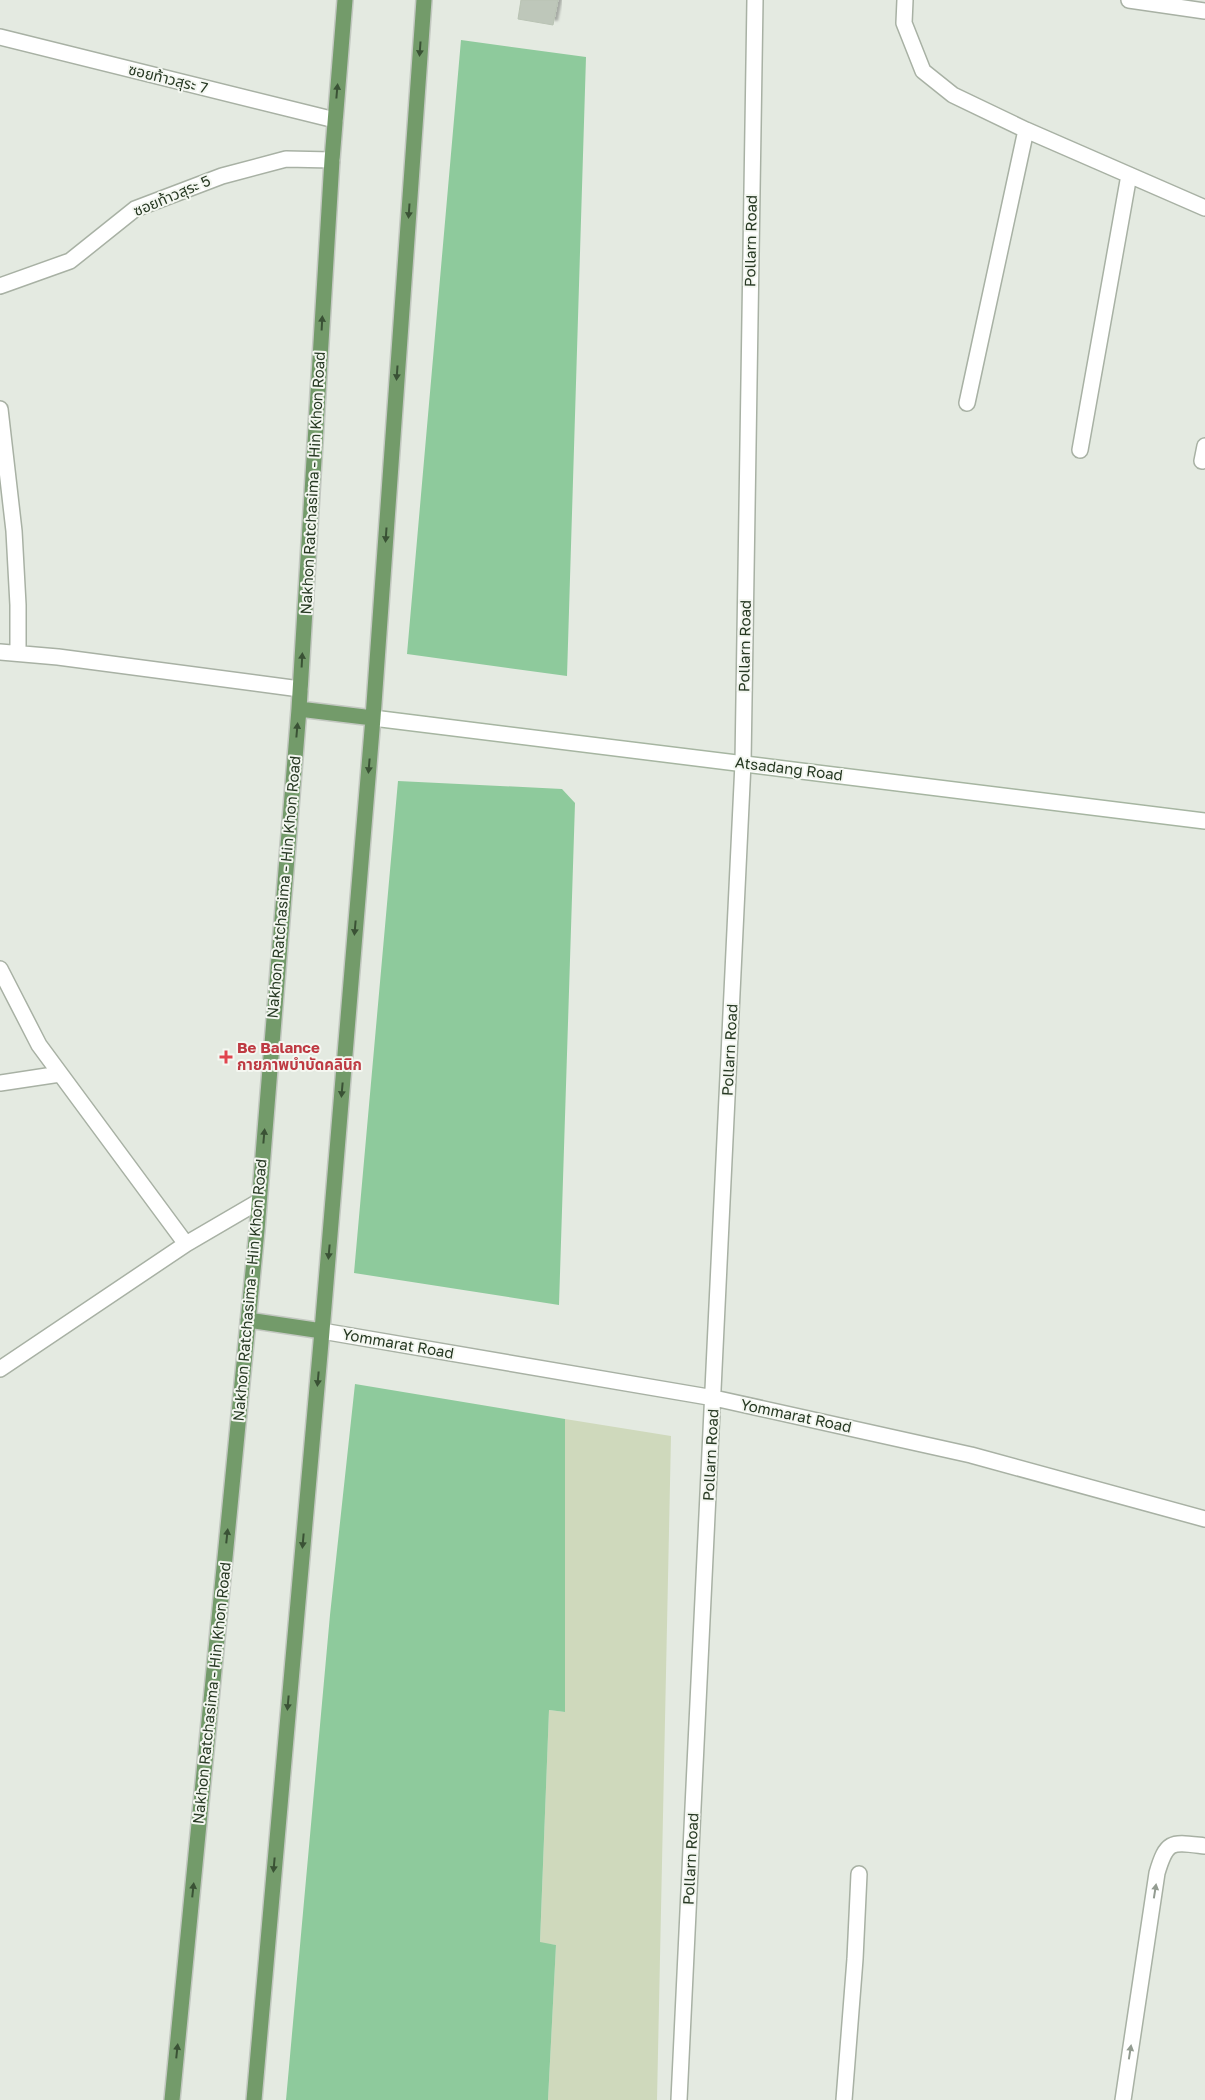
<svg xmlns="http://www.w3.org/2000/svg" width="1205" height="2100" font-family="'Golos Text','Noto Sans Thai',sans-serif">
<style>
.green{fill:#cfd9bc}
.water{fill:#8eca9c}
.building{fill:#bec7ba;stroke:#b9c3b4;filter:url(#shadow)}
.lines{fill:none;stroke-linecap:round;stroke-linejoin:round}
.minor-casing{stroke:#a8b1a4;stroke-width:18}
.tertiary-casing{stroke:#a8b1a4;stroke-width:18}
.secondary-casing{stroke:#a6b5a1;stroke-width:18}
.primary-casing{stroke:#c3c8c1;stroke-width:18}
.minor{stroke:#fff;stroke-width:15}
.tertiary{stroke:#fff;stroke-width:15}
.secondary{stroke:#fff;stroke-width:15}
.primary{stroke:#739b6a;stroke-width:15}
.oneway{fill:#3a5235}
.oneway2{fill:#939c91}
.health-dot{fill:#e0444e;stroke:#f4f7f1;stroke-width:2}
.labels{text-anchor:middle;stroke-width:4;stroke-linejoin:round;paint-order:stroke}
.street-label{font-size:15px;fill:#273923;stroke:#f4f7f1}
.health-label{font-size:15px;font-weight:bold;fill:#be3a42;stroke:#f4f7f1;text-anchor:start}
</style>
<defs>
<filter id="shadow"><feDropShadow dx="4.5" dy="-4.5" stdDeviation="1" flood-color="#0004"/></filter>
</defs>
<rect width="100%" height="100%" fill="#e4eae1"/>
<path class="green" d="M565 1419 671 1436 657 2100H548L556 1945 540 1943 549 1710 565 1712Z"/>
<path class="water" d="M461 40 586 57 567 676 407 654Z
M398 781 562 789 575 803 559 1305 354 1273Z
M355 1384 565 1419V1712L549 1710 540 1942 556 1945 548 2100H286L330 1615Z"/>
<path class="building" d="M521 0H558L553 25 518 19Z"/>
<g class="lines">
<defs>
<path id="minor" d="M905 0 904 23 923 71 953 95 1026 130 1205 208
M0 37 335 120
M0 286 70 261 135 209 222 176 286 159 332 160
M967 403 1026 130
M0 409 14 531 18 605V653
M1080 450 1129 175
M1202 461 1205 446
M0 652 58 657 300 689
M0 969 39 1045 186 1244
M0 1083 60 1074
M0 1369 186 1244 258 1202
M844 2100 855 1959 859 1874
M1123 2100 1157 1873C1167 1839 1172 1842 1205 1846"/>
<path id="tertiary" d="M1129 0 1205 11
M322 1331 714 1398 971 1455 1205 1519
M679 2100 743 763 755 0"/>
<path id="secondary" d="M373 718 1205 821"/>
<path id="primary" d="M299 709 373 718
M248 1320 322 1331
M172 2100 257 1230 299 709 332 160 345 0
M254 2100 322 1331 373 718 424 0"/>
</defs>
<use href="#minor" class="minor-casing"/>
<use href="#tertiary" class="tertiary-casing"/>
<use href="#secondary" class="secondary-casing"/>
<use href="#primary" class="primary-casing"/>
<use href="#minor" class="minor"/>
<use href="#tertiary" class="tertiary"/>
<use href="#secondary" class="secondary"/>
<use href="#primary" class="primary"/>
</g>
<defs><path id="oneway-solid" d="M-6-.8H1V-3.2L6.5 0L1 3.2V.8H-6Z" transform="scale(1.25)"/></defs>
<g class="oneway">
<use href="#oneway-solid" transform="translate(420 49) rotate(94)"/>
<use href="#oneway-solid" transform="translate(337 91) rotate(-85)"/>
<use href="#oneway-solid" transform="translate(409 211) rotate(94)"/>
<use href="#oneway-solid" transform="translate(322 323) rotate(-87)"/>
<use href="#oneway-solid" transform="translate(397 373) rotate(94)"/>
<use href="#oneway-solid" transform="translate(386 535) rotate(94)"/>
<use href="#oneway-solid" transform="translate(302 660) rotate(-87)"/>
<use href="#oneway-solid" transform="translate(297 730) rotate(-85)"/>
<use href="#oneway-solid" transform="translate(369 766) rotate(95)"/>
<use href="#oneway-solid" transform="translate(355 928) rotate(95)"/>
<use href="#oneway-solid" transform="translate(342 1090) rotate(95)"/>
<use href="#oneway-solid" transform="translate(264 1136) rotate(-85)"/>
<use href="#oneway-solid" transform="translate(329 1252) rotate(95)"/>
<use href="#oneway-solid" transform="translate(318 1379) rotate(95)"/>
<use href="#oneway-solid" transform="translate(227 1536) rotate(-84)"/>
<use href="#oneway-solid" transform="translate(303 1541) rotate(95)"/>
<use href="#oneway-solid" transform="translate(288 1703) rotate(95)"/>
<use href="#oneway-solid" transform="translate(274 1865) rotate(95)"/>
<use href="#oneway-solid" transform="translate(193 1890) rotate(-84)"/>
<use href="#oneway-solid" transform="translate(177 2051) rotate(-84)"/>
</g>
<g class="oneway2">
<use href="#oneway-solid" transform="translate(1155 1891) rotate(-81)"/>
<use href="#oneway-solid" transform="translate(1130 2052) rotate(-81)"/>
</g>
<path class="health-dot" d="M223.5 1049.5h5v5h5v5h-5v5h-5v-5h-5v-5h5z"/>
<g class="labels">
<g class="street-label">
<text transform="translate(168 79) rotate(14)" y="5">ซอยท้าวสุระ 7</text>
<text transform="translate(172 196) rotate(-23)" y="5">ซอยท้าวสุระ 5</text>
<text transform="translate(751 241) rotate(-89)" y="5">Pollarn Road</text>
<text transform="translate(313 483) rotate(-87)" y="5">Nakhon Ratchasima - Hin Khon Road</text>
<text transform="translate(745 646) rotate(-89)" y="5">Pollarn Road</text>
<text transform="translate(789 769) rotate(7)" y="5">Atsadang Road</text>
<text transform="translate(284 887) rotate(-85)" y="5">Nakhon Ratchasima - Hin Khon Road</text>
<text transform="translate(730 1050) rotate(-87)" y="5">Pollarn Road</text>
<text transform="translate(250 1290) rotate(-85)" y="5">Nakhon Ratchasima - Hin Khon Road</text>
<text transform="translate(398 1344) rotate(10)" y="5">Yommarat Road</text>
<text transform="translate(796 1416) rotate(12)" y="5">Yommarat Road</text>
<text transform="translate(711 1455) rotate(-87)" y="5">Pollarn Road</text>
<text transform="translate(212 1693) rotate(-84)" y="5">Nakhon Ratchasima - Hin Khon Road</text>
<text transform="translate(691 1859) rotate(-87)" y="5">Pollarn Road</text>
</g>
<g class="health-label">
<text x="237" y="1053">Be Balance<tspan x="237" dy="17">กายภาพบำบัดคลินิก</tspan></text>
</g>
</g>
</svg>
